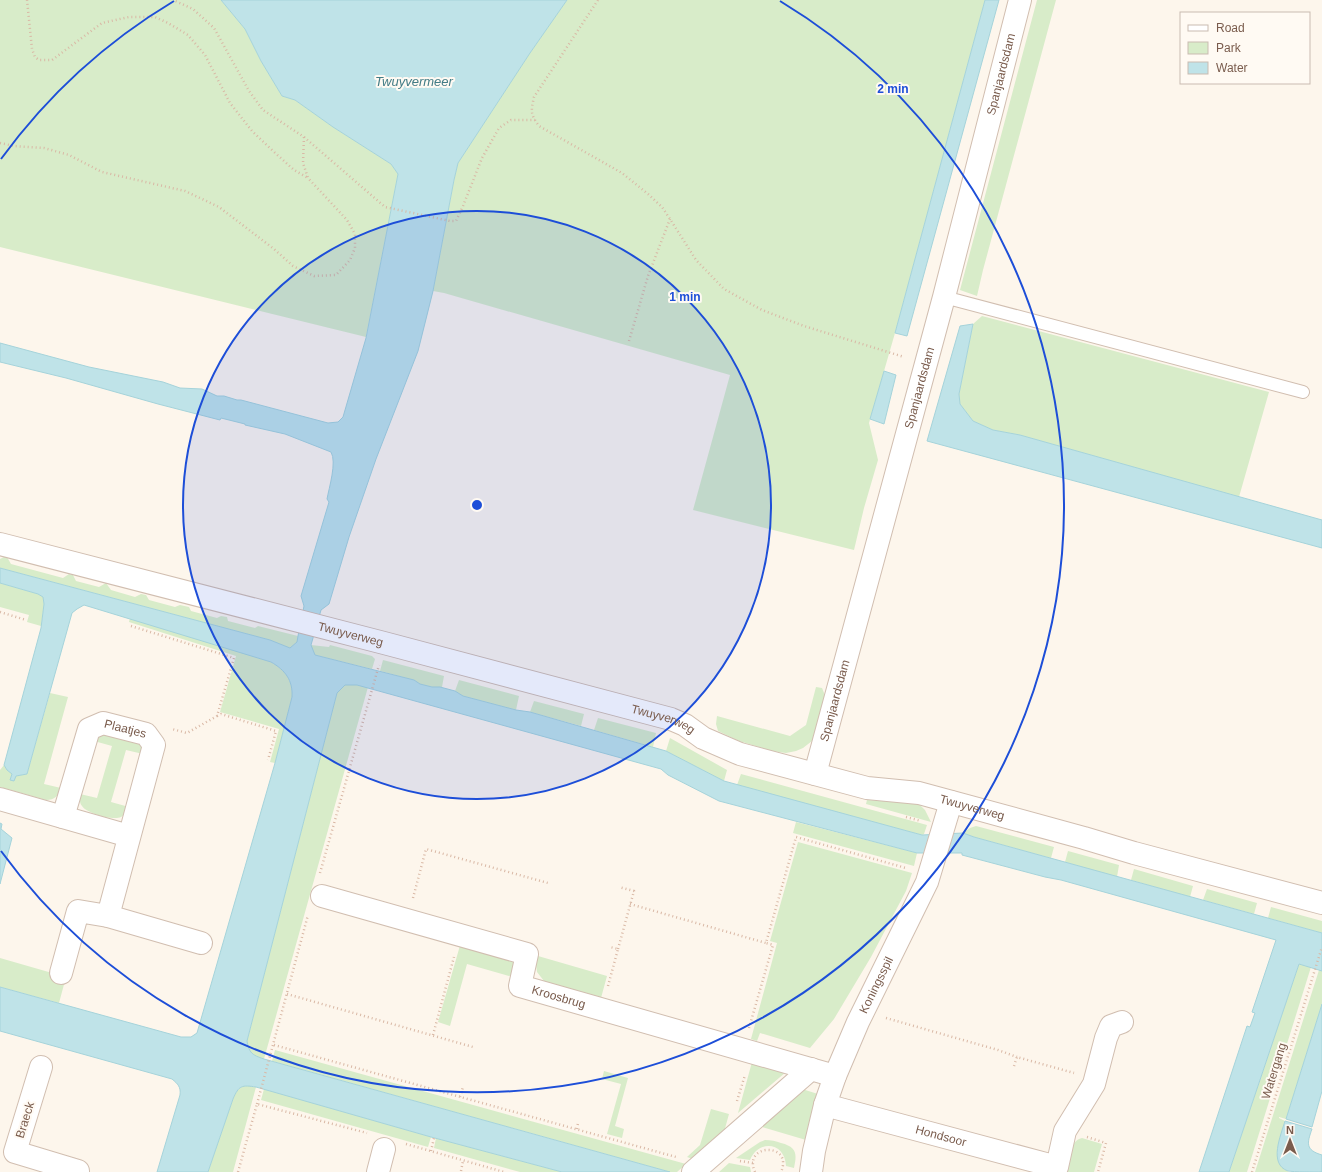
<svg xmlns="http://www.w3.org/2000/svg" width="1322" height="1172" font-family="Helvetica,sans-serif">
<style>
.green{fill:#d8ecc9}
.water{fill:#bfe3e8;stroke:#a5d3da}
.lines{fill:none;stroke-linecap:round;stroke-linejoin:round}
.service-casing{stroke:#d1beb0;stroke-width:14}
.minor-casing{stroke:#d1beb0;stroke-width:24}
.tertiary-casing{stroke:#d1beb0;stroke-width:24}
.path{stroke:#d9b8a5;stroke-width:2.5;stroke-dasharray:1 3;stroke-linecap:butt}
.service{stroke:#fff;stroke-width:12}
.minor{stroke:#fff;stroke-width:22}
.tertiary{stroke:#fff;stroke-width:22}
.ring{fill:none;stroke:#1d4ed8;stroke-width:2}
.labels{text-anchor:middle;stroke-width:4;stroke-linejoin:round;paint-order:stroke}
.street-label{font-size:12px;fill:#7a5c4d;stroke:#fffaf3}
.water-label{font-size:13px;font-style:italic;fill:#437c86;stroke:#fffaf3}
.centre{fill:#1d4ed8;stroke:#fffaf3;stroke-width:2}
.ring-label{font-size:12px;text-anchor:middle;font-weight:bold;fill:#1d4ed8;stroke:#fffaf3;stroke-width:4;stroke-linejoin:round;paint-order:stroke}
</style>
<rect width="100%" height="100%" fill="#fdf6ec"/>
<path class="green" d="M0 0H221L245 29 261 61 282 96 295 100 333 127 391 164 398 174 366 337 0 247Z
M567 0H985L895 333 869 423 878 460 864 508 854 550 693 510 730 375 444 293 433 291 454 180 458 163 530 53Z
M1037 0H1056L983 270 977 296 960 290Z
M982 316 1269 392 1239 497 1020 435 993 430 973 421 960 404 959 394 973 324Z
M4 557H7L11 564 63 578 69 574 73 575 76 581 99 587 106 583 111 590 135 597 141 594 146 595 149 600 175 607 180 605 189 607 191 611 217 618 221 616 227 617 228 621 255 628 258 626 298 636 297 642 290 648 270 640 0 568V559Z
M0 583 38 594 43 597 44 604 41 626 27 622 29 615 0 607Z
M130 618 271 662C285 670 293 680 292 697L275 763 270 762 279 729 220 712 236 656 129 622Z
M311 645 329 647 330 645 372 656 375 659 372 669 315 655Z
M383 660 444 676 442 687H432L420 684 414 680 380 671Z
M459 680 519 696 516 710 463 696 455 691Z
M351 684 368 687 264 1059C252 1055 249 1053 247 1041L337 693 345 685Z
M816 687 822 688 826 698 812 741 803 748 796 751 786 753 772 751 739 741 718 731 716 724 717 716 790 736 806 725Z
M50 693 68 697 44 784 61 788C58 796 55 800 46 800L0 787V770L4 765 7 770 12 774 10 780 16 776 27 774Z
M534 701 584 714 581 726 530 712Z
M598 718 656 733 653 747 594 730Z
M103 733 142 744 143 754 126 750 111 802 129 807C127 811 125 815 121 817 113 821 86 813 82 806 79 803 80 798 80 794L97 798 112 746 94 741Z
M670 738 727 770 724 781 666 751Z
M741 774 927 825 924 834 922 835 737 785Z
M867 800 918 803 925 810 931 822 866 804Z
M796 822 917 853 914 866 793 833Z
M976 826 1054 847 1051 858 974 837 963 833 970 828Z
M798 842 912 873 906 891 871 957 834 1019 810 1048 760 1033 757 1041 751 1039 777 943 770 941Z
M1068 851 1119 865 1117 877 1065 862Z
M1134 869 1193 886 1190 897 1131 880Z
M1207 889 1257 903 1254 914 1203 900Z
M1271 907 1322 921V933L1268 918Z
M461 942 511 958C515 965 515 969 513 975L509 976 467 964 450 1026 438 1022Z
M538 956 607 976 601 998 544 981 537 972 536 965Z
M0 958 66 977 59 1003 0 987Z
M1299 964 1311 967 1247 1172H1229Z
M1319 970 1322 971V1004L1286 1119 1279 1117V1118L1285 1121 1277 1153 1284 1169 1289 1172H1255Z
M275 1050 686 1164 677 1172H670L272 1061Z
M752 1062 786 1072 738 1113Z
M604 1071 628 1078 615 1126 624 1129 622 1138 607 1134 621 1084 602 1079Z
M245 1085 256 1087 233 1172H208L233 1099C235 1093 238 1088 245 1085Z
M264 1089 431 1137 428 1147 261 1100Z
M802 1089 818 1094 806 1140 759 1126Z
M711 1109 729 1114 724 1132 693 1159 687 1157 700 1145Z
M436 1138 562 1172H520L434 1148Z
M1082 1138 1102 1144 1094 1172H1065C1068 1161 1069 1141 1082 1138Z
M765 1140C771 1140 776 1141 781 1143 797 1147 797 1154 794 1168L786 1166C785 1142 759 1139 750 1160L736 1158 760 1142Z
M729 1163 750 1167 751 1172H719Z"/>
<path class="water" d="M221 0H567L530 53 458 163 454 180 433 291 418 351 376 459 349 537 329 604 321 610 311 645 315 655 414 680 420 684 432 687H440L455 691 463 696 516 710 530 712 666 751 724 781 922 835 963 833 974 837 1322 933V971L1299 964 1229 1172H1199L1247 1026 1250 1027 1255 1013 1252 1012 1276 940 1061 880 1045 877 962 855V853H917L719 801 668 775 661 769 357 685H345L337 693 247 1041C249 1053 252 1055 264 1059L670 1172H562L431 1137 256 1087C242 1085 239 1085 233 1099L208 1172H157L180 1095C181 1087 178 1084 172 1079L0 1031V987L181 1037H191L197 1033 275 763 292 697C293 680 285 670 271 662L84 605 77 609 72 613 27 774 16 776 14 781 10 780 12 774 7 770 4 765 41 628 44 604 43 597 38 594 0 583V568L270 640 290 648 297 642 298 636 304 606 301 596 329 502 327 499C329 488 337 462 331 452L285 434 245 425V424L221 418 220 420 158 404 66 378 0 362V343L89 367 163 382 180 388 202 389 217 396H224L237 400H241L328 423 338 422 343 417 366 338 398 174 391 164 333 127 295 100 282 96 261 61 245 29Z
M985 0H999L907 336 895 333Z
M973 324 959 394 960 404 973 421 993 430 1020 435 1322 520V548L927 441 960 326Z
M884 371 896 375 884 424 870 419Z
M0 823 2 824 1 829 12 838 0 884Z
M1322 1004V1091L1312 1127 1286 1119Z
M1285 1121 1312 1129C1307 1143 1305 1150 1322 1155V1172C1314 1172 1294 1172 1288 1171 1268 1164 1281 1135 1285 1121Z"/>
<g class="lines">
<defs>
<path id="service" d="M944 297 1303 392"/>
<g id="minor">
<path id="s1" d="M815 774 944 297 1020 0"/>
<path d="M0 799 129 836"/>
<path id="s2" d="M63 817 89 729 103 723 146 734 154 745 108 916"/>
<path id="s3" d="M322 896 527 954 520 986 835 1076"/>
<path d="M61 973 78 911 108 916 201 943"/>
<path d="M41 1067 15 1152 78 1171"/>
<path id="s4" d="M825 1105 1057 1167 1065 1131 1094 1084 1106 1038 1111 1026 1122 1022"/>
<path d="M378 1172 384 1149"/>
<path d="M693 1172 811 1069"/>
<path id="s5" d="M811 1172 814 1151 825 1105 835 1076 858 1022 927 882 951 802"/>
</g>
<g id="tertiary">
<path id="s6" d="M0 544 384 643 671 719 685 725 703 738 740 754 867 788 919 793 1084 838 1134 853 1322 903"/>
</g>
</defs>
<use href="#service" class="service-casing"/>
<use href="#minor" class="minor-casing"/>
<use href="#tertiary" class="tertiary-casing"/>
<path class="path" d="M27 0 32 49 35 57 39 60H52L102 23 129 17H155L168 23 188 35 205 55 230 103 252 131 273 151 294 170 308 178
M598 0 534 97C531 111 530 114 539 126L622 173 648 194 662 207 670 219 696 260 724 289 762 310 804 326 904 357
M304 137 385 207 450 221H456L463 206 482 158 499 128 511 120H535
M0 143 14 146 44 148 69 155 102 172 185 191 219 207 274 249 293 266 314 276 336 275 350 260 355 248V234L347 220 308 178 303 163 304 137 263 110 249 91 214 28 193 9 173 0
M629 341 648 276 670 219
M0 612 26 620
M131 626 234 658 217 716 187 733 172 729
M217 716 221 714 276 731 268 760
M906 817 921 821
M320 873 379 665
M413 898 426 849 548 883
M630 904 766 943
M618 949 634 891 619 887
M608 986 618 949 610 947
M287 994 473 1047
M886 1018 998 1050 1017 1057
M749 1028 773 945 766 943 796 837 906 868
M433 1035 454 957
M274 1045 676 1157
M1014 1066 1017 1057 1074 1073
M460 1097 463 1087
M737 1101 745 1075
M257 1104 308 915
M577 1129 578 1123
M1087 1137 1106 1143 1098 1172
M406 1144 504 1172
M431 1151 434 1138
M740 1161 753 1163
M461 1171 463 1161
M238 1172 257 1104 367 1133
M755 1172C742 1143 794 1142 781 1172
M1252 1172 1322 947"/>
<use href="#service" class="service"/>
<use href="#minor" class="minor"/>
<use href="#tertiary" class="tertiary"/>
</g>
<circle cx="477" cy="505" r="294" fill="#1d4ed8" fill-opacity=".12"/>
<g class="ring">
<circle cx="477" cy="505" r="294"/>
<path d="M1 159A588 588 0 0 1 174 1M780 1A588 588 0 1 1 1 851"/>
</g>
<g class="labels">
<g class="street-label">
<text dy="4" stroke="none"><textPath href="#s1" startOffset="724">Spanjaardsdam</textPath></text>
<text dy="4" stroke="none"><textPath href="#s1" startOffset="400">Spanjaardsdam</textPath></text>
<text dy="4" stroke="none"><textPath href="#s6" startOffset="362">Twuyverweg</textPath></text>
<text dy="4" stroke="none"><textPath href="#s1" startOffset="76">Spanjaardsdam</textPath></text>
<text dy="4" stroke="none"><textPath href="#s6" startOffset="686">Twuyverweg</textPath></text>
<text dy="4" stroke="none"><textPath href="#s2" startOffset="130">Plaatjes</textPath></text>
<text dy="4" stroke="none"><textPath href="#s6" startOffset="1010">Twuyverweg</textPath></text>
<text dy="4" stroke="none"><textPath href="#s5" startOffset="199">Koningsspil</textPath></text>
<text dy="4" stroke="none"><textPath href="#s3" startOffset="286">Kroosbrug</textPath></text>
<text transform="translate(1274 1071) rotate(-73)" y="4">Watergang</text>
<text transform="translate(25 1120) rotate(-73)" y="4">Braeck</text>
<text dy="4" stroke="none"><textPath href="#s4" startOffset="120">Hondsoor</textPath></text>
</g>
<g class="water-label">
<text x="414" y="86">Twuyvermeer</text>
</g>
</g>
<circle cx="477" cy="505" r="6" class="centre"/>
<g class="ring-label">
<text x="893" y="93">2 min</text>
<text x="685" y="301">1 min</text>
</g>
<rect x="1180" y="12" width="130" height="72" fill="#fffaf3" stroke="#cabbb1"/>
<rect x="1188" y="25" width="20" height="6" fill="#ffffff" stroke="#cabbb1"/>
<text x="1216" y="32" font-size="12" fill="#7a5c4d">Road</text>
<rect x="1188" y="42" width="20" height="12" fill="#d8ecc9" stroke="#cabbb1"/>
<text x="1216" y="52" font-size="12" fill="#7a5c4d">Park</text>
<rect x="1188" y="62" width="20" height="12" fill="#bfe3e8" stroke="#cabbb1"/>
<text x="1216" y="72" font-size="12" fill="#7a5c4d">Water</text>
<g transform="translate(1290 1140)" stroke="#fffaf3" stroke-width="3" paint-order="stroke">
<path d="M0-3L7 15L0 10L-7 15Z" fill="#7a5c4d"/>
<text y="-6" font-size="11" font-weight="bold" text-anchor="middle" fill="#7a5c4d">N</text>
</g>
</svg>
